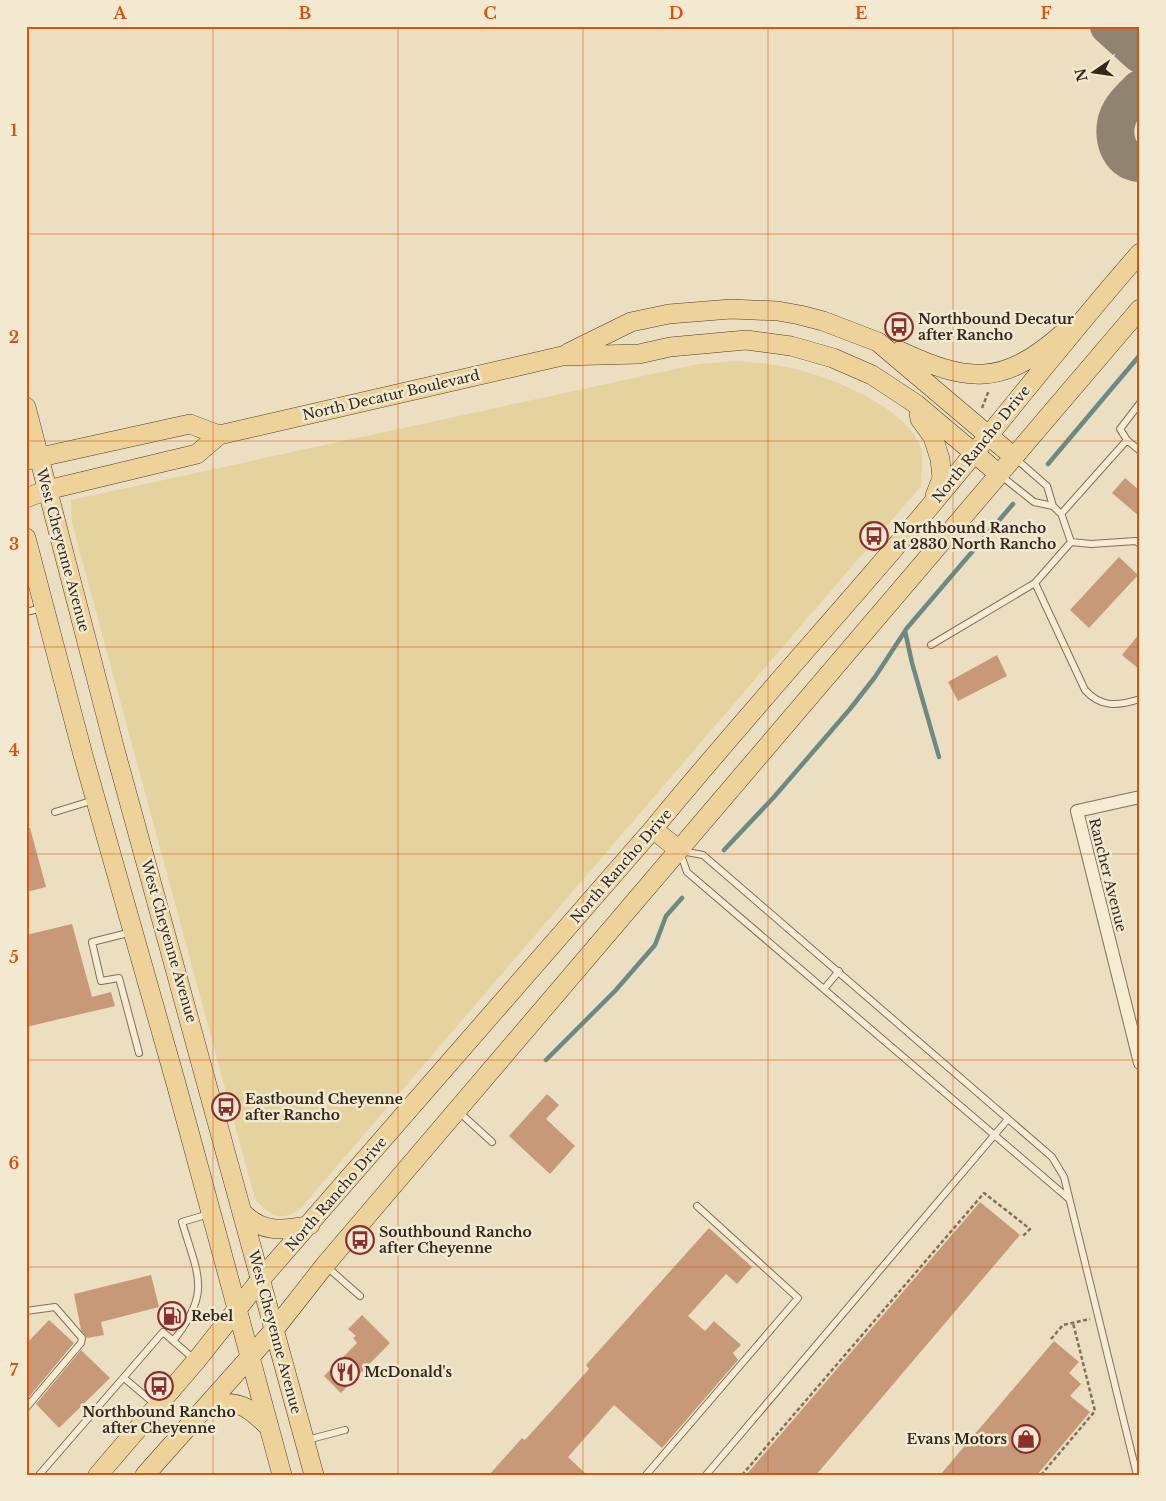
<svg xmlns="http://www.w3.org/2000/svg" width="1166" height="1501" font-family="'Libre Baskerville',serif">
<style>
.sand{fill:#e5d39f}
.lines{fill:none;stroke-linecap:round;stroke-linejoin:round}
.stream{stroke:#6b8a83;stroke-width:4.5}
.taxiway{stroke:#90836f;stroke-width:38}
.building{fill:#c79979}
.lane-casing{stroke:#83705a;stroke-width:8}
.street-casing{stroke:#83705a;stroke-width:14}
.primary-casing{stroke:#513e2e;stroke-width:20}
.path{stroke:#83705a;stroke-width:2.5;stroke-dasharray:4 2.5;stroke-linecap:butt}
.lane{stroke:#f6ecd3;stroke-width:6}
.street{stroke:#f6ecd3;stroke-width:12}
.primary{stroke:#edd39a;stroke-width:19}
.grid{fill:none;stroke:#d6540e;stroke-width:1;stroke-opacity:0.55}
.labels{text-anchor:middle;stroke-width:5;stroke-linejoin:round;paint-order:stroke}
.poi-label{font-size:14px;font-weight:bold;fill:#34281d;stroke:#f3e9d0;text-anchor:start}
.street-label{font-size:14px;fill:#34281d;stroke:#f3e9d0}
.neatline{fill:none;stroke:#d6540e;stroke-width:2}
.grid-label{font-size:16px;text-anchor:middle;font-weight:bold;fill:#d6540e}
</style>
<rect width="100%" height="100%" fill="#ebdec1"/>
<path class="sand" d="M734 361C748 362 762 363 776 365 819 372 905 403 921 448 924 458 921 475 921 486L300 1209C281 1223 269 1215 255 1199L72 523 71 500 699 364Z"/>
<g class="lines">
<path class="stream" d="M1048 464 1140 355
M905 631 912 663 939 757
M724 850 774 797 850 709 875 677 907 628 1013 504
M546 1060 615 991 655 945 666 916 682 898"/>
<path class="taxiway" d="M1109 26 1140 54
M1140 89C1132 97 1122 106 1118 117 1111 135 1118 162 1140 163"/>
</g>
<path class="building" d="M1125 478 1140 491V517L1112 493Z
M1119 557 1138 575 1089 628 1070 610Z
M1140 633V670L1122 655Z
M997 655 1007 676 958 701 948 682Z
M26 828H30L46 887 26 892Z
M72 924 92 997 111 992 115 1006 26 1027V935Z
M547 1094 559 1105 546 1119 575 1146 550 1174 509 1136Z
M980 1202 1020 1235 816 1475H746Z
M709 1228 752 1267 737 1284 726 1274 688 1316 705 1331 714 1321 741 1345 733 1353 738 1360 662 1448 614 1405 568 1457 587 1475H489L522 1438 525 1440 589 1369 586 1365Z
M151 1275 159 1307 101 1322 104 1335 87 1338 81 1330 74 1294Z
M362 1315 390 1343 341 1393 324 1376 357 1343 353 1338 356 1336 348 1329Z
M49 1320 74 1343 29 1397 26 1394V1344Z
M1054 1341 1079 1362 1069 1373 1081 1384 1070 1396 1090 1412 1037 1475H940Z
M81 1350 110 1378 59 1428 36 1404Z"/>
<g class="lines">
<defs>
<path id="lane" d="M1127 440 1120 429 1140 403
M1015 458 1047 486 1053 506 1061 514 1127 440 1140 451
M1000 475 1034 502 1053 506
M1061 513 1071 542 1091 544 1136 541 1140 544
M1071 542 1035 583 1085 690C1101 708 1118 706 1140 699
M26 612 42 608
M931 645 1035 583
M55 812 94 800
M681 851 703 855 1052 1157 1064 1177 1137 1475
M680 852 687 872 1068 1198
M132 932 92 942 101 981 119 978 139 1053
M824 989 839 971
M458 1111 492 1142
M326 1266 360 1296
M26 1311 55 1307 82 1338 81 1343 26 1408
M173 1341C212 1292 198 1276 182 1222L209 1214
M124 1378 156 1405
M307 1440 345 1430
M39 1475 163 1332 195 1360
M646 1475 798 1298 697 1206
M706 1475 1008 1119"/>
<path id="street" d="M1140 797 1077 811 1140 1063"/>
<path id="primary" d="M900 351C967 382 1002 387 1062 334
M568 353 631 322 669 314 731 309 778 311 800 315 823 321 878 342 1014 457
M26 407 115 750 314 1475
M919 413 920 419 933 437 940 459 942 478 935 496
M27 460 190 424 219 435
M26 498 47 490 197 454 219 435 562 356 639 354 670 347 746 340 791 346 833 358 872 375 916 404 999 474
M26 538 83 755 177 1087 282 1475
M653 829 679 850
M242 1212C261 1233 284 1231 310 1225
M210 1403C242 1402 246 1405 269 1427
M98 1475 196 1361 261 1279 653 829C744 718 840 613 932 504 1002 421 1068 335 1140 253
M145 1475 274 1330 325 1265 1140 309"/>
</defs>
<use href="#lane" class="lane-casing"/>
<use href="#street" class="street-casing"/>
<use href="#primary" class="primary-casing"/>
<path class="path" d="M982 408 989 390
M1051 1339 1063 1325 1090 1319
M742 1475 984 1193 1030 1229 1023 1236
M1041 1475 1095 1411 1073 1323"/>
<use href="#lane" class="lane"/>
<use href="#street" class="street"/>
<use href="#primary" class="primary"/>
</g>
<path class="grid" d="M213 26V1475M398 26V1475M583 26V1475M768 26V1475M953 26V1475M26 234H1140M26 441H1140M26 647H1140M26 854H1140M26 1060H1140M26 1267H1140"/>
<defs>
<symbol id="bus-ring" viewBox="-11 -11 22 22"><circle r="9.5" fill="#f3e9d0" stroke="#8e2d2e" stroke-width="1.5"/><path d="M-5-6H5V4H4V6H2V4H-2V6H-4V4H-5ZM-3.5-4V0h7V-4ZM-3.5 1.2v1.5H-2V1.2ZM2 1.2v1.5H3.5V1.2Z" fill="#8e2d2e"/></symbol>
<symbol id="fuel-ring" viewBox="-11 -11 22 22"><circle r="9.5" fill="#f3e9d0" stroke="#8e2d2e" stroke-width="1.5"/><path d="M-5.5-6h7V0h2V4h1.3V-2.5L3-4.5l.8-.8L6-3V5H2.5V1h-1V6h-7ZM-4.2-4.7v3.2H.2V-4.7Z" fill="#8e2d2e"/></symbol>
<symbol id="restaurant-ring" viewBox="-11 -11 22 22"><circle r="9.5" fill="#f3e9d0" stroke="#8e2d2e" stroke-width="1.5"/><path d="M-5-6h1v4h1v-4h1v4h1v-4h1v5L-1.5 .5V6h-2V.5L-5-1ZM5-6V6H3V1.5H1.5Q1.5-4 5-6Z" fill="#8e2d2e"/></symbol>
<symbol id="shop-ring" viewBox="-11 -11 22 22"><circle r="9.5" fill="#f3e9d0" stroke="#8e2d2e" stroke-width="1.5"/><path d="M-5-2.5h2.3a2.7 3.5 0 0 1 5.4 0H5L5.5 6h-11ZM-1.5-2.5h3a1.5 2.3 0 0 0-3 0Z" fill="#8e2d2e"/></symbol>
</defs>
<g fill-rule="evenodd">
<use href="#bus-ring" x="883" y="311" width="32" height="32"/>
<use href="#bus-ring" x="858" y="520" width="32" height="32"/>
<use href="#bus-ring" x="210" y="1091" width="32" height="32"/>
<use href="#bus-ring" x="344" y="1224" width="32" height="32"/>
<use href="#fuel-ring" x="156" y="1300" width="32" height="32"/>
<use href="#restaurant-ring" x="329" y="1356" width="32" height="32"/>
<use href="#bus-ring" x="143" y="1370" width="32" height="32"/>
<use href="#shop-ring" x="1010" y="1423" width="32" height="32"/>
</g>
<g class="labels">
<g class="poi-label">
<text x="918" y="324">Northbound Decatur<tspan x="918" dy="16">after Rancho</tspan></text>
<text x="893" y="533">Northbound Rancho<tspan x="893" dy="16">at 2830 North Rancho</tspan></text>
<text x="245" y="1104">Eastbound Cheyenne<tspan x="245" dy="16">after Rancho</tspan></text>
<text x="379" y="1237">Southbound Rancho<tspan x="379" dy="16">after Cheyenne</tspan></text>
<text x="191" y="1321">Rebel</text>
<text x="364" y="1377">McDonald's</text>
<text x="159" y="1417" text-anchor="middle">Northbound Rancho<tspan x="159" dy="16">after Cheyenne</tspan></text>
<text x="1007" y="1444" text-anchor="end">Evans Motors</text>
</g>
<g class="street-label">
<text transform="translate(391 395) rotate(-13)" y="5">North Decatur Boulevard</text>
<text transform="translate(981 444) rotate(-51)" y="5">North Rancho Drive</text>
<text transform="translate(63 550) rotate(75)" y="5">West Cheyenne Avenue</text>
<text transform="translate(621 866) rotate(-49)" y="5">North Rancho Drive</text>
<text transform="translate(1108 875) rotate(76)" y="5">Rancher Avenue</text>
<text transform="translate(169 941) rotate(74)" y="5">West Cheyenne Avenue</text>
<text transform="translate(336 1194) rotate(-49)" y="5">North Rancho Drive</text>
<text transform="translate(275 1332) rotate(75)" y="5">West Cheyenne Avenue</text>
</g>
</g>
<rect width="1166" height="1501" fill="none" stroke="#f3e9d0" stroke-width="55"/>
<g transform="translate(1094 72) rotate(257)" stroke="#f3e9d0" stroke-width="4" paint-order="stroke">
<path d="M0-4L9 19L0 12L-9 19Z" fill="#34281d"/>
<text y="-8" font-size="14" font-weight="bold" text-anchor="middle" fill="#34281d">N</text>
</g>
<rect x="28" y="28" width="1110" height="1446" class="neatline"/>
<g class="grid-label">
<text x="120" y="19">A</text>
<text x="305" y="19">B</text>
<text x="490" y="19">C</text>
<text x="676" y="19">D</text>
<text x="861" y="19">E</text>
<text x="1046" y="19">F</text>
<text x="14" y="136">1</text>
<text x="14" y="343">2</text>
<text x="14" y="550">3</text>
<text x="14" y="756">4</text>
<text x="14" y="963">5</text>
<text x="14" y="1169">6</text>
<text x="14" y="1376">7</text>
</g>
</svg>
